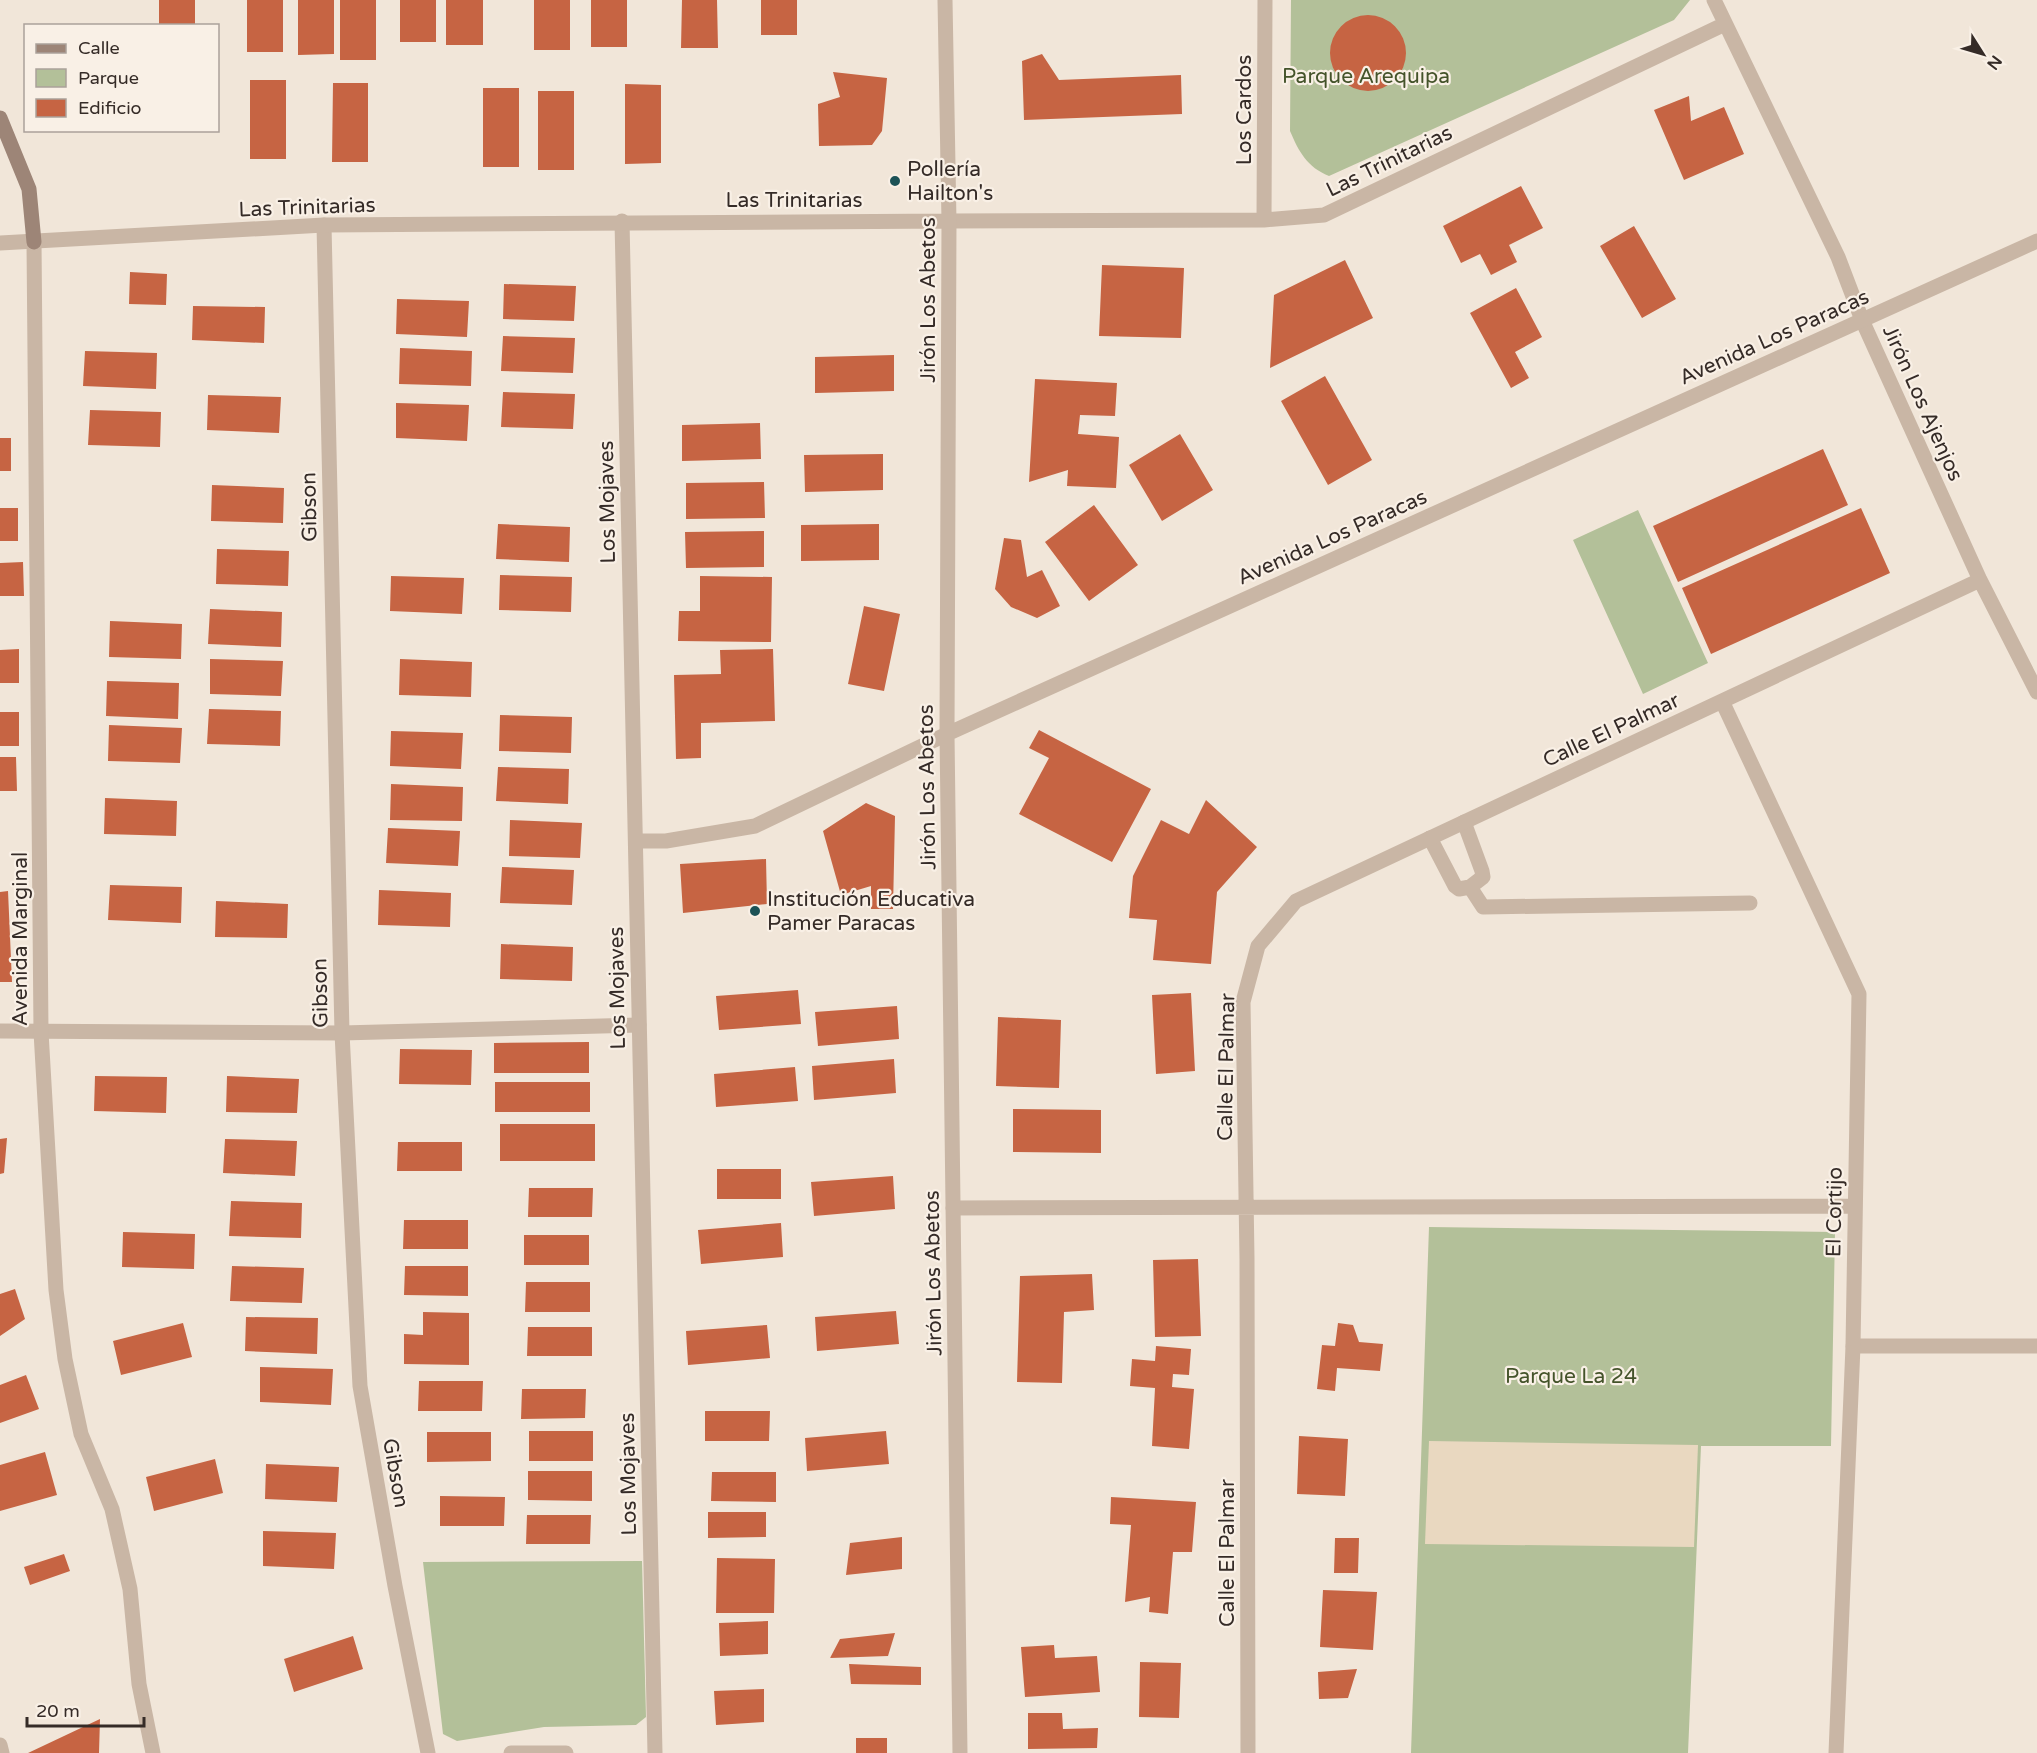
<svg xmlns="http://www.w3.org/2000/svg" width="2037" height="1753" font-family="'Varela Round',sans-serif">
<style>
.green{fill:#b3c099}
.plaza{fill:#e9d8c0}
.building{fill:#c66443}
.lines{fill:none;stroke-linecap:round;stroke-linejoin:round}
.service{stroke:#c9b6a5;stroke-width:15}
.pedestrian{stroke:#c9b6a5;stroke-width:15}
.minor{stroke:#c9b6a5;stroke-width:15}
.tertiary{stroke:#c9b6a5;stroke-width:15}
.secondary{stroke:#9d8577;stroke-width:15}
.poi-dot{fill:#1c5256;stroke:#f9f0e6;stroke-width:2}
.labels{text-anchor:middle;stroke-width:4.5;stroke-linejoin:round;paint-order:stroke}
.park-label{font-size:21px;fill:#44532a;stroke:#f9f0e6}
.street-label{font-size:21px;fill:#352b27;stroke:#f9f0e6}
.poi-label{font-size:21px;fill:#352b27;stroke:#f9f0e6;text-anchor:start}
</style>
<rect width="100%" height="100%" fill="#f1e6d9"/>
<path class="green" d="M1291 0H1690L1674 20 1329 176C1307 167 1299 152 1290 131Z
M1638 510 1708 663 1643 694 1573 540Z
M1429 1227 1835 1232 1831 1446H1701L1688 1753H1411Z
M642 1561 646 1717 636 1725 544 1727 457 1741 443 1734 423 1562Z"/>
<path class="plaza" d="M1429 1441 1698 1445 1694 1547 1425 1544Z"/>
<path class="building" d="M159 0H195V26H159Z
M247 0H283V52H247Z
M298 0H334V54L298 55Z
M340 0H376V60H340Z
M400 0H436V42H400Z
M446 0H483V45H446Z
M534 0H570V50H534Z
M591 0H627V47H591Z
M682 0H717L718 48H681Z
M761 0H797V35H761Z
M1330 53a38 38 0 1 1 76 0a38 38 0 1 1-76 0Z
M1042 54 1059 80 1181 75 1182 114 1024 120 1022 61Z
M833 72 887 78 882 131 872 145 819 146 818 104 840 97Z
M250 80H286V159H250Z
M333 83H368V162H332Z
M625 84 661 85V163L625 164Z
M483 88H519V167H483Z
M538 91H574V170H538Z
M1689 96 1691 121 1724 107 1744 154 1684 180 1654 110Z
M1521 186 1543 228 1509 245 1517 262 1491 275 1480 254 1461 263 1443 226Z
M1634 226 1676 299 1642 318 1600 246Z
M1345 260 1373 318 1270 368 1274 295Z
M1102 265 1184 268 1181 338 1099 336Z
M130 272 167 274 166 305 129 304Z
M504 284 576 286 574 321 503 319Z
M1516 288 1542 337 1515 352 1529 378 1511 388 1470 313Z
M397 299 469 301 467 337 396 334Z
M193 306 265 307 264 343 192 340Z
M503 336 575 338 573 373 501 371Z
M400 348 472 351 471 386 399 384Z
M85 351 157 353 156 389 83 386Z
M894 355V391L815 393V357Z
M1325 376 1372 460 1328 485 1281 401Z
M1035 379 1117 383 1115 416 1080 415 1078 434 1119 437 1116 488 1067 486 1068 470 1029 482Z
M503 392 575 394 573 429 501 427Z
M208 395 281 397 279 433 207 430Z
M396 403 469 405 467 441 396 438Z
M90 410 161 412 160 447 88 445Z
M760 423 761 459 682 461V425Z
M1180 434 1213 490 1162 521 1129 465Z
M0 438H11V471H0Z
M1823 449 1848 505 1678 582 1653 526Z
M883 454V490L805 492 804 455Z
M764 482 765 518 686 519V483Z
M212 485 284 488 283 523 211 521Z
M1094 505 1138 565 1089 601 1045 542Z
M0 508H18V541H0Z
M1861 508 1890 573 1711 654 1682 588Z
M498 524 570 527 569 562 496 559Z
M879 524V560L801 561V525Z
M764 531V567L686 568 685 532Z
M1004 538 1021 540 1027 577 1042 570 1060 606 1037 618 1011 607 995 589Z
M217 549 289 551 288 586 216 584Z
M23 562 24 596H0V563Z
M500 575 572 577 571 612 499 610Z
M391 576 464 578 462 614 390 611Z
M700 576 772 577 771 642 678 641 679 611H700Z
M864 606 900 614 884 691 848 684Z
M210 609 282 612 281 647 208 644Z
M110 621 182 624 181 659 109 657Z
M19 649V683H0V650Z
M773 649 775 721 701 723V758L676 759 674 675 721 674 720 650Z
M210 659 283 661 281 696 210 694Z
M400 659 472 662 471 697 399 695Z
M107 681 179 683 178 719 106 716Z
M209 709 281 711 280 746 207 744Z
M0 712H19V746H0Z
M500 715 572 717 571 753 499 751Z
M109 725 182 728 180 763 108 761Z
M1039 730 1151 789 1112 862 1019 814 1049 758 1029 748Z
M391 731 463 733 461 769 390 766Z
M0 757H16L17 791H0Z
M498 767 569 769 568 804 496 801Z
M391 784 463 787 462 821 390 820Z
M105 798 177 801 176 836 104 834Z
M1206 800 1257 847 1217 892 1211 964 1153 960 1157 920 1129 918 1133 876 1161 820 1189 834Z
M866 803 895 816 893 909H871V886L841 895 823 831Z
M510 820 582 823 580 858 509 856Z
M388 828 460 831 458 866 386 863Z
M766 859 767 904 683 913 680 864Z
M502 867 574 870 572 905 500 903Z
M110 885 182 887 181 923 108 920Z
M379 890 451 893 450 927 378 925Z
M8 891 12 982H0V892Z
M216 901 288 904 287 938 215 937Z
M501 944 573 947 572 981 500 979Z
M798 990 801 1024 719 1030 716 996Z
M1191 993 1195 1071 1156 1074 1152 995Z
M897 1006 899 1039 818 1046 815 1012Z
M998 1017 1061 1020 1059 1088 996 1086Z
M589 1042V1073H494V1043Z
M400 1049 472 1050 471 1085 399 1084Z
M894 1059 896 1093 814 1100 812 1066Z
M795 1067 798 1101 716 1107 714 1074Z
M95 1076 167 1077 166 1113 94 1111Z
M227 1076 299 1079 297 1113 226 1112Z
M495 1082H590V1112H495Z
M1013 1109 1101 1110V1153L1013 1152Z
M500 1124H595V1161H500Z
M7 1138 4 1173 0 1174V1139Z
M225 1139 297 1141 295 1176 223 1173Z
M398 1142H462V1171H397Z
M717 1169H781V1199H717Z
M893 1176 895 1209 814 1216 811 1182Z
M529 1188H593L592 1217H528Z
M231 1201 302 1203 301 1238 229 1236Z
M404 1220H468V1249H403Z
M781 1223 783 1257 701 1264 698 1230Z
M123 1232 195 1234 194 1269 122 1267Z
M524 1235H589V1265H524Z
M1198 1259 1201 1336 1155 1337 1153 1260Z
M232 1266 304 1268 302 1303 230 1301Z
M405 1266H468V1296L404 1295Z
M1092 1274 1094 1310 1064 1312 1062 1383 1017 1382 1020 1276Z
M526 1282H590V1312H525Z
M15 1289 25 1319 0 1336V1294Z
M896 1311 899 1344 817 1351 815 1317Z
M423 1312 469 1313V1365L404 1364V1334L423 1335Z
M246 1317 318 1318 317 1354 245 1351Z
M183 1323 192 1357 121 1375 113 1341Z
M1338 1323 1353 1325 1359 1342 1383 1344 1380 1371 1337 1368 1335 1391 1317 1389 1322 1345 1335 1346Z
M767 1325 770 1358 688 1365 686 1331Z
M528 1327H592V1356H527Z
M1156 1346 1191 1349 1189 1375 1173 1374 1172 1387 1194 1389 1189 1449 1152 1446 1155 1388 1130 1386 1132 1359 1155 1361Z
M260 1367 333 1369 331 1405 260 1402Z
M26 1375 39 1409 0 1423V1385Z
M419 1381H483L482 1411H418Z
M522 1389H586L585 1418 521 1419Z
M705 1411H770L769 1441H705Z
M529 1431H593V1461H529Z
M886 1431 889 1464 807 1471 805 1438Z
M427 1432H491V1461L427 1462Z
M1299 1436 1348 1439 1345 1496 1297 1494Z
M45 1452 57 1495 0 1511V1465Z
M215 1459 223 1493 154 1511 146 1477Z
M266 1464 339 1467 337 1502 265 1499Z
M528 1471H592V1501L528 1500Z
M712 1472H776V1502L711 1501Z
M440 1496 505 1497 504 1526H440Z
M1111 1497 1196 1502 1192 1552H1173L1168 1614 1149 1612 1150 1597 1125 1602 1131 1525 1110 1524Z
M708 1512H766V1537L708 1538Z
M527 1515H591L590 1544H526Z
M263 1531 336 1533 334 1569 263 1566Z
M902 1537V1569L846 1575 850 1543Z
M1335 1538H1359L1358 1573H1334Z
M64 1554 70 1571 30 1585 24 1567Z
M717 1558 775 1559 774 1613H716Z
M1323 1590 1377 1592 1373 1650 1320 1647Z
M768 1621V1654L720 1656 719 1623Z
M895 1633 888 1656 830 1658 840 1639Z
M353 1636 363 1669 294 1692 284 1659Z
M1054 1645 1055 1658 1097 1656 1100 1692 1025 1697 1021 1647Z
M1140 1662 1181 1663 1179 1718 1139 1717Z
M849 1664 921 1667V1685L851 1684Z
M1357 1669 1348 1698 1319 1699 1318 1672Z
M764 1689V1722L716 1725 714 1691Z
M1028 1713H1062L1063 1729 1098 1728 1097 1748 1028 1749Z
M100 1719 99 1753H28Z
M856 1738H887V1753H856Z"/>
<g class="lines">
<path class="service" d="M1464 822 1482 871 1483 877 1470 887 1483 907 1750 903
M1430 838 1455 886 1459 889 1470 887"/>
<path class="pedestrian" d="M0 1031 342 1033 639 1025
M1853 1346H2037"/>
<path class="minor" d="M1714 0 1838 257 1862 320 1980 580 2037 692
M1264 220 1265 0
M622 221 655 1753
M949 221 1264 220 1324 215 1725 24
M324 225 342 1033 360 1386 395 1586 428 1753
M34 242 41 1032 56 1290 65 1359 81 1434 112 1509 130 1589 139 1684 153 1753
M1722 701 1859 994 1853 1346 1836 1753
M636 841H666L755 826 947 734
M953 1208 1855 1206
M0 1745 2 1753
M511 1753H566
M1248 1753 1247 1259 1243 1002 1258 946 1296 901 1980 580"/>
<path class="tertiary" d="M945 0 949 221 947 734 960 1753
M0 243 324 225 949 221
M947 734 2037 241"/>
<path class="secondary" d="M0 118 29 189 34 242"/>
</g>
<g class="poi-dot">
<circle cx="895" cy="181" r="6"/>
<circle cx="755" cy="911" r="6"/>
</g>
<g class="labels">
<g class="park-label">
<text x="1366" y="83">Parque Arequipa</text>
<text x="1571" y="1383">Parque La 24</text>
</g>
<g class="street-label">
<text transform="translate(1244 110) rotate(-90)" y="7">Los Cardos</text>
<text transform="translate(1389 161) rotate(-26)" y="7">Las Trinitarias</text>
<text x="794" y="207">Las Trinitarias</text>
<text transform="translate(307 207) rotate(-2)" y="7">Las Trinitarias</text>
<text transform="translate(928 300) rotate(-90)" y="7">Jirón Los Abetos</text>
<text transform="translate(1774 337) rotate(-24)" y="7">Avenida Los Paracas</text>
<text transform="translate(1923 403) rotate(66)" y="7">Jirón Los Ajenjos</text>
<text transform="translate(607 502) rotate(-91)" y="7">Los Mojaves</text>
<text transform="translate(309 507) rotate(-91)" y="7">Gibson</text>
<text transform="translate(1332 537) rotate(-24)" y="7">Avenida Los Paracas</text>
<text transform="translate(1611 730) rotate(-25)" y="7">Calle El Palmar</text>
<text transform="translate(927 787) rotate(-91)" y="7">Jirón Los Abetos</text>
<text transform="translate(20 939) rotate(-90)" y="7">Avenida Marginal</text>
<text transform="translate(617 988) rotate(-91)" y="7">Los Mojaves</text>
<text transform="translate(320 993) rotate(-91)" y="7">Gibson</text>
<text transform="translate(1226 1067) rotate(-89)" y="7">Calle El Palmar</text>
<text transform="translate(1834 1212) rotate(-89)" y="7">El Cortijo</text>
<text transform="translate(933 1273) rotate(-91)" y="7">Jirón Los Abetos</text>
<text transform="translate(396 1473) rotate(80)" y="7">Gibson</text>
<text transform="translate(628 1474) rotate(-91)" y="7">Los Mojaves</text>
<text transform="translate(1227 1553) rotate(-90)" y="7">Calle El Palmar</text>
</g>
<g class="poi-label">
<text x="907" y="176">Pollería<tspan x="907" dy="24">Hailton's</tspan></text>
<text x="767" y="906">Institución Educativa<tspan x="767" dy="24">Pamer Paracas</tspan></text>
</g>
</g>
<rect x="24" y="24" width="195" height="108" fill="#f9f0e6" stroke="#aba19a" stroke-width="1.5"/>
<rect x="36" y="44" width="30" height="9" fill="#9d8577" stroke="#aba19a" stroke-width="1.5"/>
<text x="78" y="54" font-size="18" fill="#352b27">Calle</text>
<rect x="36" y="69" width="30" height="18" fill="#b3c099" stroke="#aba19a" stroke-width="1.5"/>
<text x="78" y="84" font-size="18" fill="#352b27">Parque</text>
<rect x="36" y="99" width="30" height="18" fill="#c66443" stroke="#aba19a" stroke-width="1.5"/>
<text x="78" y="114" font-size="18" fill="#352b27">Edificio</text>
<g transform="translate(1983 54) rotate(127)" stroke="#f9f0e6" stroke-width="4.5" paint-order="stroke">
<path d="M0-4.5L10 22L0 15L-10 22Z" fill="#352b27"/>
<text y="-9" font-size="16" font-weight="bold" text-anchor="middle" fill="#352b27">N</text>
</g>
<path d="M27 1717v9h117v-9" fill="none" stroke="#352b27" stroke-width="3"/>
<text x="36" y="1717" font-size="18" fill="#352b27" stroke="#f9f0e6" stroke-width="4.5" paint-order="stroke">20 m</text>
</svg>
